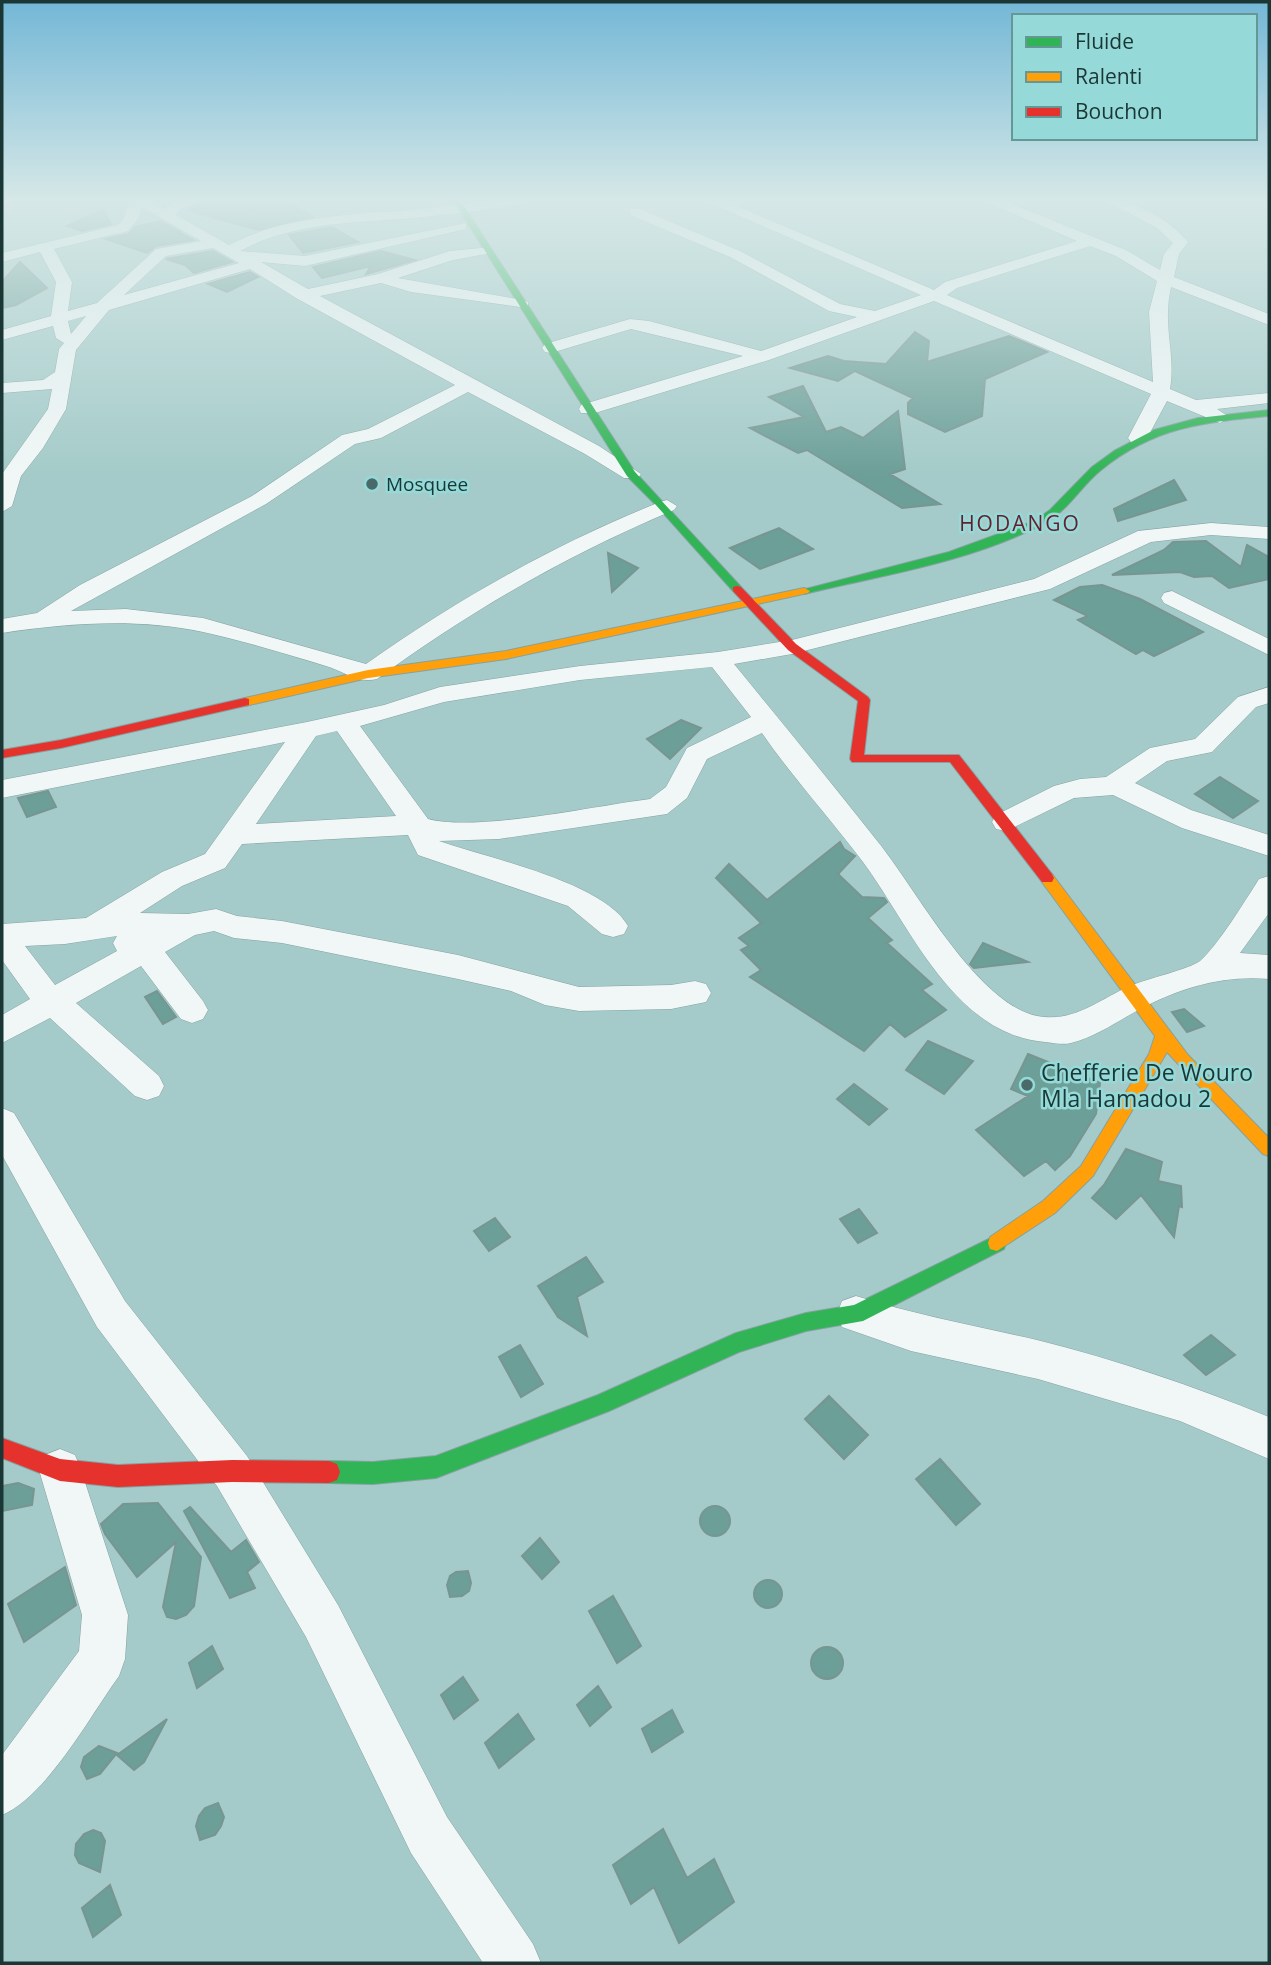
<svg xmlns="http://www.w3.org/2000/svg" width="1271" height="1965" viewBox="0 0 1271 1965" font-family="'Open Sans',sans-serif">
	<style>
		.building { fill: #6c9f98; stroke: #789591; stroke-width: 2 }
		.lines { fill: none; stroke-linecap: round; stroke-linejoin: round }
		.street-casing { stroke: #84a2a1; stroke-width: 1 }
		.fast-casing { stroke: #84a2a1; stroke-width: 2 }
		.slow-casing { stroke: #84a2a1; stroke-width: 2 }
		.jam-casing { stroke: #84a2a1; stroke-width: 2 }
		.street { fill: #f1f7f7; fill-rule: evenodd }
		.fast { fill: #30b455; fill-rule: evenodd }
		.slow { fill: #ff9f0a; fill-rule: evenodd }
		.jam { fill: #e5322d; fill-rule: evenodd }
		.poi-dot { fill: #4a6a69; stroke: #95dad8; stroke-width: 2.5 }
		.labels { text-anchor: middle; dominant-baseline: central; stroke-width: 5; stroke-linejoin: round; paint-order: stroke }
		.far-poi-label { font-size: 19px; fill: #1a3635; stroke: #95dad8; text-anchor: start }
		.far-quarter-label { font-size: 21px; letter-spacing: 2px; fill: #651f2b; stroke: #95dad8 }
		.poi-label { font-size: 23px; fill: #1a3635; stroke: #95dad8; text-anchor: start }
	</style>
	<rect width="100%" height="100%" fill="#a4cbc9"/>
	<path class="building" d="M 205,200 L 285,200 L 313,217 L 258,230 L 186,210 Z
		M 103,209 L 111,224 L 82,231 L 67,226 Z
		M 161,221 L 193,240 L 156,246 L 147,253 L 106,239 L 129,234 L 135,227 Z
		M 332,227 L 358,242 L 303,253 L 289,235 Z
		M 213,251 L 232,262 L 194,273 L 185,265 L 166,259 Z
		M 381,251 L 415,260 L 366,274 L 371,266 L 322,278 L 313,267 Z
		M 20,262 L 47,288 L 16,305 L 2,308 L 2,282 Z
		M 250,272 L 258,277 L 227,292 L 208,284 Z
		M 915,332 L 929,341 L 927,362 L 1009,336 L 1047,352 L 985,379 L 982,416 L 945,432 L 908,414 L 908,403 L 913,398 L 855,371 L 838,381 L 790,368 L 828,356 L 844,361 L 886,364 Z
		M 803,386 L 826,432 L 841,427 L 863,438 L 898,411 L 905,469 L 890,474 L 940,504 L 902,508 L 807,450 L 798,453 L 750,428 L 804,417 L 769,397 Z
		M 1174,480 L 1186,500 L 1118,521 L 1114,509 Z
		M 779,528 L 813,549 L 760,569 L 730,548 Z
		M 1206,541 L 1241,567 L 1247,545 L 1269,557 L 1269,579 L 1229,588 L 1212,576 L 1194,577 L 1180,572 L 1112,575 L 1164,550 L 1173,542 Z
		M 608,553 L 638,568 L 612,592 Z
		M 1102,585 L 1140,599 L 1203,632 L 1154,656 L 1143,650 L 1136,654 L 1078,620 L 1088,616 L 1054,600 L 1080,587 Z
		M 681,720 L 701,728 L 670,759 L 647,739 Z
		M 1220,777 L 1258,801 L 1233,818 L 1195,794 Z
		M 48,791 L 56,807 L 27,817 L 18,798 Z
		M 840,842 L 844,849 L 855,856 L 838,874 L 862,897 L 884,898 L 887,902 L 868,918 L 892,940 L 887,943 L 932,984 L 922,990 L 946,1010 L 905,1037 L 890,1024 L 864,1051 L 750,977 L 761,970 L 741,950 L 749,946 L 739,938 L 761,923 L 716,878 L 729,864 L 767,900 Z
		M 983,943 L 1028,962 L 974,968 L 970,964 Z
		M 157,991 L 176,1017 L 163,1024 L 145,997 Z
		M 1184,1009 L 1204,1026 L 1187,1032 L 1172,1012 Z
		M 928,1041 L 973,1061 L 944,1094 L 906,1070 Z
		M 1028,1054 L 1100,1083 L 1096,1114 L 1070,1156 L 1055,1170 L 1046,1161 L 1024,1176 L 976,1130 L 1028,1096 L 1011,1089 Z
		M 854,1084 L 887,1109 L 869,1125 L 837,1099 Z
		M 1126,1149 L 1162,1162 L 1158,1181 L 1181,1186 L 1182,1207 L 1179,1206 L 1174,1237 L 1141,1195 L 1116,1219 L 1092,1198 L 1104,1185 Z
		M 859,1209 L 877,1233 L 858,1243 L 840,1219 Z
		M 495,1218 L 510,1237 L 489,1251 L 474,1231 Z
		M 586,1257 L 603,1282 L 577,1297 L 587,1336 L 558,1317 L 538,1286 Z
		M 1211,1335 L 1235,1355 L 1206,1375 L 1184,1355 Z
		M 520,1345 L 543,1384 L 521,1397 L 499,1357 Z
		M 829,1396 L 868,1435 L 844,1459 L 805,1419 Z
		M 940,1459 L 980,1504 L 956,1525 L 916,1479 Z
		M 18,1483 L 34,1489 L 32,1505 L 2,1511 L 2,1486 Z
		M 158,1503 L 201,1557 L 194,1606 L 186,1615 L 176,1619 L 167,1617 L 163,1607 L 176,1542 L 137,1577 L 105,1534 L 101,1524 L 123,1504 Z
		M700 1521a15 15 0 1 1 30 0a15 15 0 1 1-30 0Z
		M 190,1507 L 231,1552 L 246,1540 L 259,1562 L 247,1572 L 255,1588 L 230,1598 L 184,1511 Z
		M 540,1538 L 559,1562 L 542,1579 L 522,1556 Z
		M 65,1567 L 76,1605 L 24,1642 L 8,1604 Z
		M 468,1571 L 471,1583 L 469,1591 L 462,1596 L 450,1597 L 447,1585 L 450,1576 L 456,1572 Z
		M754 1594a14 14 0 1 1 28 0a14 14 0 1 1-28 0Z
		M 613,1596 L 641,1646 L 617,1663 L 589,1611 Z
		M 212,1646 L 223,1669 L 197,1688 L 189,1663 Z
		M811 1663a16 16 0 1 1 32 0a16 16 0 1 1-32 0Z
		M 463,1677 L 478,1700 L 454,1719 L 441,1695 Z
		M 598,1686 L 611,1707 L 590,1726 L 577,1705 Z
		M 672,1710 L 683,1732 L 652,1752 L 642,1729 Z
		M 518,1714 L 534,1739 L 499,1768 L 485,1743 Z
		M 167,1719 L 144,1762 L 134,1770 L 117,1755 Z
		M 99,1746 L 117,1753 L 100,1774 L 87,1779 L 81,1767 L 84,1757 Z
		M 218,1803 L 224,1817 L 221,1826 L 215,1835 L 200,1840 L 196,1826 L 199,1816 L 205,1808 Z
		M 663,1829 L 687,1878 L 714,1859 L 734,1902 L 679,1943 L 654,1887 L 631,1904 L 613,1865 Z
		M 93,1830 L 101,1833 L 105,1841 L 100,1872 L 79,1863 L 75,1855 L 76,1844 L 84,1834 Z
		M 110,1885 L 121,1915 L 93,1937 L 82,1908 Z"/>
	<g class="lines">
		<defs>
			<path id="street" d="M 130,200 L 151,200 L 165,209 C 175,198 189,200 203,200 L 180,209 L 176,215 L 229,245 C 287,215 350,215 413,210 C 451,206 488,200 526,200 L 519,204 C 484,210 448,215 413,218 C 353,223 294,222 240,251 L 305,256 L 466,223 L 466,229 L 305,266 L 261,262 L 308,289 L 378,274 L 450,251 L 491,247 L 491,253 L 453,260 L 398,278 L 522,300 L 528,302 L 528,308 L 411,292 L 381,283 L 320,296 L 599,446 L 641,474 L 638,478 L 624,478 L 585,454 L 468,392 L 381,438 L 355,444 L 266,504 L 71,611 L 126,609 L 203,618 L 366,664 C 458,599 555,544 660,502 L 667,500 L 677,506 L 674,510 C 567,555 470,611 377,679 C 359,684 343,671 326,666 C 286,654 244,641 203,632 C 137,618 68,623 2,633 L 2,619 L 37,613 L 80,585 L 252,496 L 342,435 L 368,429 L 455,385 L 296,298 L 250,269 L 109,310 L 76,350 L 66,409 L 43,448 L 21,476 L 12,506 L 2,512 L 2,474 L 48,409 L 52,389 L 2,393 L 2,383 L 43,380 L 55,372 L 59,349 L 64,343 L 56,338 L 53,326 L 2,340 L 2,330 L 51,316 L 56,282 L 40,252 L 2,262 L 2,253 L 118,225 L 124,218 ZM 142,207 L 201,241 L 156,249 L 97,303 L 68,311 L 72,282 L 54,249 L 128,231 L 138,219 ZM 213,248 L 239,263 L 124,295 L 166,256 ZM 86,316 L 71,334 L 68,321 Z
				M 703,200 L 723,200 L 934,290 L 945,282 L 1077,241 L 982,200 L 1002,200 L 1126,250 L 1160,270 L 1164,254 L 1173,243 L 1157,228 L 1105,200 C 1135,200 1169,219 1188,242 L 1179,254 L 1174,277 L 1269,314 L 1269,325 L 1171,287 C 1162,327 1176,352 1170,389 L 1196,400 L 1269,393 L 1269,403 L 1217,409 L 1229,417 L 1220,423 L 1167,401 L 1145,442 L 1131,442 L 1128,438 L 1151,394 L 934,301 L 769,360 L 595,413 L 581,413 L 579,409 L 581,405 L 743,356 L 631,329 L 551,353 L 545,352 L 542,348 L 545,344 L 630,319 L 649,321 L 761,351 L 857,317 L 829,311 L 730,257 L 630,215 L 630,209 L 640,209 L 740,251 L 840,304 L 875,311 L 921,295 ZM 1090,246 L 1116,256 L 1157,281 L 1149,312 L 1153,382 L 947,295 L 957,288 Z
				M 1211,523 L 1269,527 L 1269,539 L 1211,535 L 1151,542 L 1050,589 L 792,654 L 734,664 C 782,723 831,782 878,842 C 916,889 976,1003 1037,1016 C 1074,1023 1098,1000 1130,986 C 1146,979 1190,969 1200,961 C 1217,947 1247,898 1259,879 L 1269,876 L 1269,913 L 1240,953 L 1269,955 L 1269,979 C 1225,975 1182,987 1142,1008 C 1119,1020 1098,1036 1071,1043 C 1063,1045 1054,1043 1045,1042 C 953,1034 911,927 863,862 C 830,818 793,778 762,733 L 707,759 L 687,798 L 667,814 L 499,839 L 439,841 C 487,858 603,882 628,926 L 624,934 L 613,937 L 602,934 L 568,906 L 418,855 L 408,835 L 242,844 L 225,868 L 182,886 L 140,913 L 188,914 L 216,909 L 237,916 L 282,921 L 458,955 L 579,987 L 671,985 L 695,981 L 706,984 L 711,993 L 706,1002 L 671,1009 L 579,1011 L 545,1005 L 511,991 L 458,979 L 282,943 L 234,938 L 214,931 L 195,935 L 165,952 L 203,1001 L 208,1010 L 203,1019 L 192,1023 L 181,1019 L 141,966 L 76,1003 L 159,1076 L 164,1086 L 159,1096 L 147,1100 L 135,1096 L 50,1018 L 2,1043 L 2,1015 L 30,999 L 2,960 L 2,924 L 86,918 L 162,872 L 205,854 L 285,742 L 2,798 L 2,780 L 307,722 L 384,705 L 440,687 L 580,666 L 718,652 L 792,640 L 1034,579 L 1138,531 ZM 712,667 L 751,717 L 687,748 L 666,787 L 650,799 C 594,806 477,832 428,819 L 360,726 L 444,702 L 580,680 ZM 337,731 L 396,816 L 256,824 L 316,736 ZM 117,936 L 113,943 L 117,951 L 55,985 L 25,946 L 65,944 Z
				M 1172,591 L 1269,639 L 1269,655 L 1164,603 L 1161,598 L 1164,593 Z
				M 1269,687 L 1269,703 L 1256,707 L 1212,752 L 1167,761 L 1135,783 L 1191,810 L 1269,835 L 1269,856 L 1182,828 L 1113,795 L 1074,798 L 1006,831 L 996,829 L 992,822 L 996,815 L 1054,786 L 1080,779 L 1106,777 L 1150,748 L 1195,739 L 1238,697 Z
				M 2,1108 L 14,1113 L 125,1301 L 247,1456 L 338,1605 L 447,1817 L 533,1944 L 541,1963 L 483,1963 L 411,1853 L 306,1637 L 217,1486 L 97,1327 L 2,1155 Z
				M 856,1296 C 916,1315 976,1326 1037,1340 C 1117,1360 1193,1386 1269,1417 L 1269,1459 L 1180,1421 L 1038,1379 L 911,1351 L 842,1327 L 837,1314 L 842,1301 Z
				M 60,1449 L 75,1455 L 81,1470 L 128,1615 L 125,1659 L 119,1676 C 90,1716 46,1797 2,1815 L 2,1755 L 79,1651 L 82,1615 L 39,1470 L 45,1455 Z"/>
			<path id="fast" d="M 453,200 L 460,200 L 635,472 L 741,587 L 741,591 L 733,591 L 655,504 L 627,476 Z
				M 1269,410 L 1269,416 C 1204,422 1154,427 1101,470 C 1080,487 1067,512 1043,524 C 970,562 883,575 804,594 L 798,591 L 949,552 L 1034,521 L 1050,510 L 1092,467 L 1114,451 L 1154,430 L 1198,418 Z
				M 997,1235 L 1004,1237 L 1006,1243 L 1004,1249 L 863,1321 L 806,1331 L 739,1352 L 609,1411 L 436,1478 L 373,1484 L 329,1483 L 321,1480 L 318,1472 L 321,1464 L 329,1461 L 373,1462 L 436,1456 L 598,1395 L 736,1333 L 806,1313 L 854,1305 Z"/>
			<path id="slow" d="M 804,588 L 810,591 L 808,593 L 506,659 L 368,678 L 245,706 L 239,702 L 245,698 L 368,670 L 506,651 Z
				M 1047,873 L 1052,874 L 1188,1055 L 1269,1138 L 1269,1156 L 1263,1154 L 1167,1052 L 1093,1176 L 1055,1213 L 997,1251 L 990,1249 L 988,1243 L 990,1237 L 1043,1201 L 1081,1166 L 1149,1054 L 1155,1036 L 1042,882 L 1040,878 Z"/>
			<path id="jam" d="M 737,586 L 741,587 L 796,644 L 868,697 L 870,700 L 864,755 L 959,755 L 1052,874 L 1054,878 L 1052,882 L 1042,882 L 950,762 L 852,762 L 850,759 L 858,701 L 788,650 L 733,591 L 733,587 Z
				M 245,698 L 249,699 L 249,705 L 61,748 L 2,758 L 2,750 L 61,740 Z
				M 2,1438 L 60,1459 L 118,1465 L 232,1460 L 329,1461 L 337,1464 L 340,1472 L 337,1480 L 329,1483 L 232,1482 L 118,1487 L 60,1481 L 2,1458 Z"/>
		</defs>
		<use href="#street" class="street-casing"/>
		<use href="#fast" class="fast-casing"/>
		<use href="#slow" class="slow-casing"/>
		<use href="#jam" class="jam-casing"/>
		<use href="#street" class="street"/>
		<use href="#fast" class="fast"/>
		<use href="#slow" class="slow"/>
		<use href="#jam" class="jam"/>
	</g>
	<linearGradient id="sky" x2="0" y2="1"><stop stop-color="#73b7d6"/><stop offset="0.42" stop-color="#d6e8e7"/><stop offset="1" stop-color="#d6e8e7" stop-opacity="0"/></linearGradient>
	<rect width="1271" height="476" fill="url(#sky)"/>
	<g class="poi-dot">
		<circle cx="372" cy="484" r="7"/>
		<circle cx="1027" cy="1085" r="7"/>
	</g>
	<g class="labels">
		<g class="far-poi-label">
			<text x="386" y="484">Mosquee</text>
		</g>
		<g class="far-quarter-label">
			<text x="1020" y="523">HODANGO</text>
		</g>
		<g class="poi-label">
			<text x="1041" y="1072">Chefferie De Wouro<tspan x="1041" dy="26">Mla Hamadou 2</tspan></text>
		</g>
	</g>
	<rect width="1271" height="1965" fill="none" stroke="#1a3635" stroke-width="7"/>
	<rect x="1012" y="14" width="245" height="126" fill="#95dad8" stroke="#649897" stroke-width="2"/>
	<rect x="1026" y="37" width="35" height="10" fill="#30b455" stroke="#649897" stroke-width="2"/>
	<text x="1075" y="49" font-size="21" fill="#1a3635">Fluide</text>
	<rect x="1026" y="72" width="35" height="10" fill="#ff9f0a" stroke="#649897" stroke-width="2"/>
	<text x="1075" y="84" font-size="21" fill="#1a3635">Ralenti</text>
	<rect x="1026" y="107" width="35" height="10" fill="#e5322d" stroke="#649897" stroke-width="2"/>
	<text x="1075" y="119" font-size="21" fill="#1a3635">Bouchon</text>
</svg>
